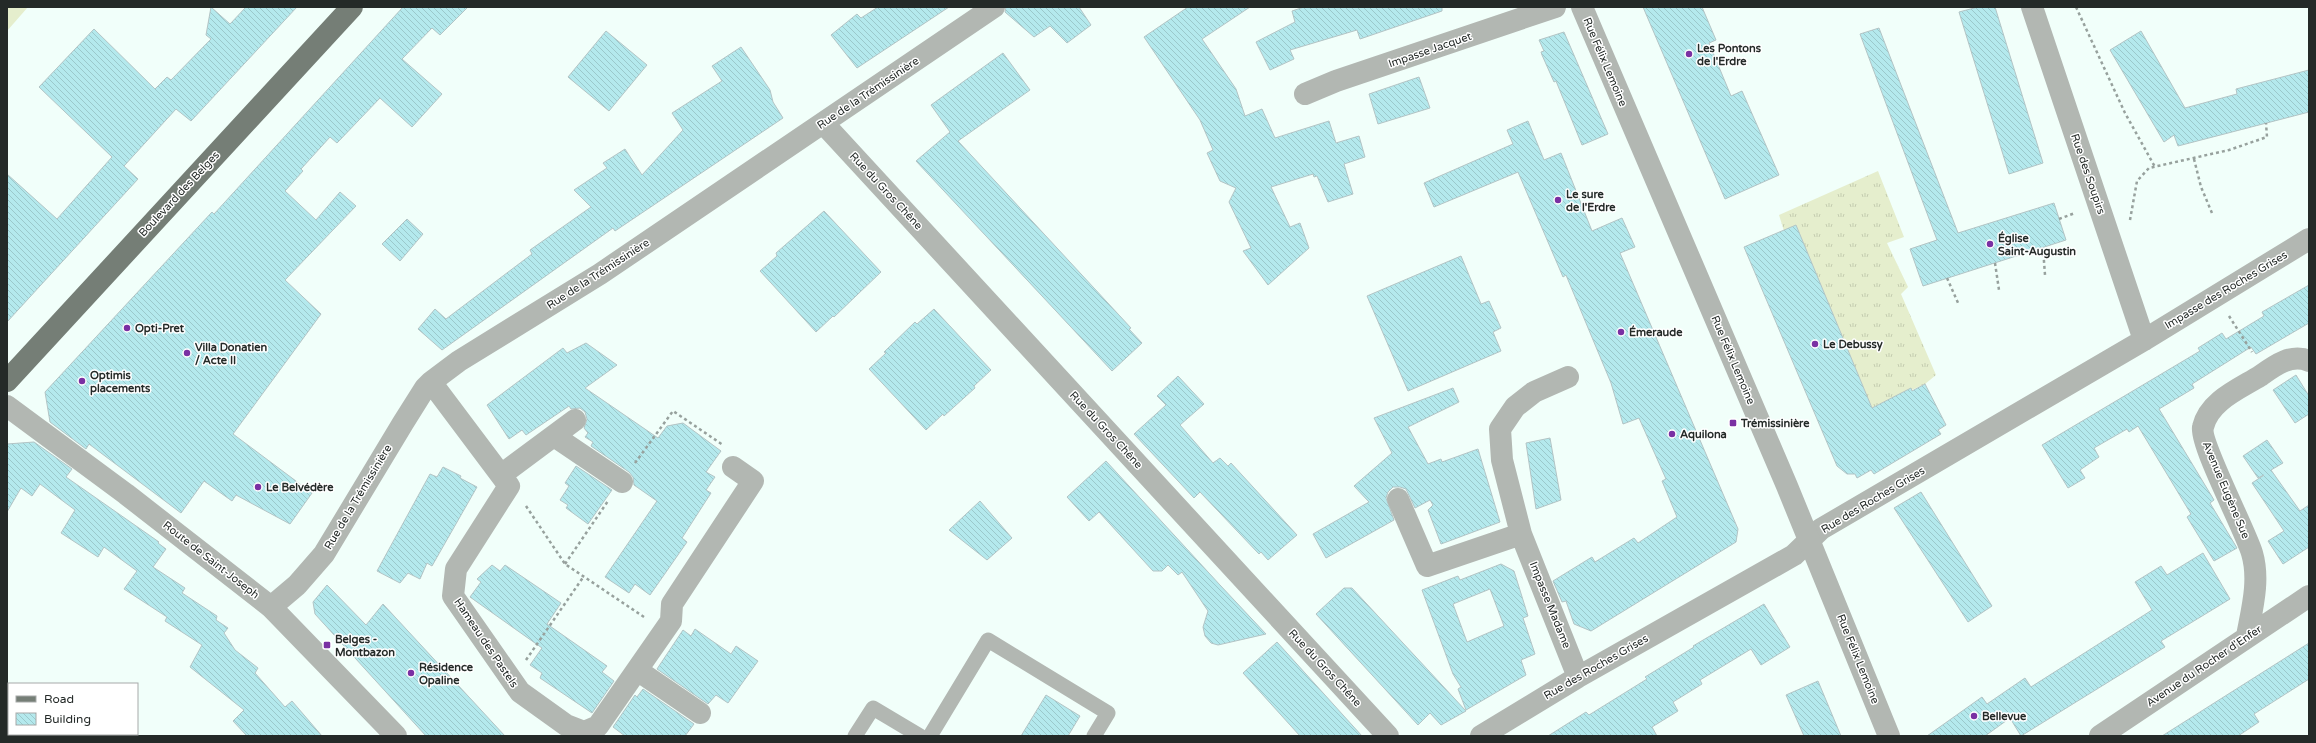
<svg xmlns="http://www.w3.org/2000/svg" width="2316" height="743" viewBox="0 0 2316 743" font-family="'Varela Round',sans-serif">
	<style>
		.grass { fill: url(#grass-tufts) }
		.garden { fill: #e5eecd }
		.building { fill: url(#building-back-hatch); stroke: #b3c4c5; fill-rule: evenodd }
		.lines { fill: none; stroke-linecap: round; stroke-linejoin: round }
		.path { stroke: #97a19d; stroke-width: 2.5; stroke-dasharray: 3 3; stroke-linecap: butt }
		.service { stroke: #b2b7b2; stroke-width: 15 }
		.minor { stroke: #b2b7b2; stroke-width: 22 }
		.tertiary { stroke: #b2b7b2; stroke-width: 22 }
		.primary { stroke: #757e76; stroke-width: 22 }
		.poi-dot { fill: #7a30a3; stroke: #fff; stroke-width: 1.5 }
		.labels { text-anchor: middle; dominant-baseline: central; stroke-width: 3; stroke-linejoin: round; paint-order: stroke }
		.poi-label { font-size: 11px; font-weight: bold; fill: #242a28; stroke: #fff; text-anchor: start }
		.street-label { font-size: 11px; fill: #242a28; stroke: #fff }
	</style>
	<defs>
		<pattern id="grass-tufts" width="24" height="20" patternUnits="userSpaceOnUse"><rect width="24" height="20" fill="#e5eecd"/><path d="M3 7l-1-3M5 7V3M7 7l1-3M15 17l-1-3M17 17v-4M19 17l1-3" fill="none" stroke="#c4ccb0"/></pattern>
		<pattern id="building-back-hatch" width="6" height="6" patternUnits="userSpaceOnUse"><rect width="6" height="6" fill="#b4e9ed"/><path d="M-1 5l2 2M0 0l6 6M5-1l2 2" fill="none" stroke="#9bc8cb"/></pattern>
	</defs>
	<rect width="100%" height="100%" fill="#f1fffa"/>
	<path class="grass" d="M 1878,171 L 1904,237 L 1887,243 L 1908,287 L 1901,294 L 1936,375 L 1925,384 L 1869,409 L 1784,231 L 1779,215 Z"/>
	<path class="garden" d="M 7,7 L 28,7 L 7,31 Z"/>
	<path class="building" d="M 211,7 L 230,24 L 246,7 L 297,7 L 191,121 L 176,109 L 124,166 L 138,179 L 7,322 L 7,174 L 57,219 L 112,157 L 39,87 L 94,29 L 155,89 L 167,77 L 171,80 L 211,39 L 206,35 Z
		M 403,7 L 468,7 L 440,35 L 432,28 L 402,59 L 442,94 L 412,127 L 380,98 L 337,143 L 330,137 L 301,169 L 303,171 L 285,191 L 316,220 L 340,192 L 356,206 L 285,280 L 321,314 L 233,434 L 312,493 L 290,524 L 236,495 L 232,501 L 204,481 L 181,513 L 89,444 L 86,449 L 50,422 L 45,392 L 212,212 L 214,214 Z
		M 878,7 L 949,7 L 857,68 L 831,35 L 857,14 L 861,18 Z
		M 1006,7 L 1079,7 L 1091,25 L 1067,43 L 1050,26 L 1034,37 L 1005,12 Z
		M 1188,7 L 1250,7 L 1202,39 L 1236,89 L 1245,116 L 1262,109 L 1275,138 L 1329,121 L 1336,143 L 1359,136 L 1365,157 L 1344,164 L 1353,194 L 1328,202 L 1317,176 L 1314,177 L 1313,174 L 1271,187 L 1290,227 L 1300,223 L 1309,248 L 1268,285 L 1243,251 L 1251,248 L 1229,202 L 1236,188 L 1220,181 L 1207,153 L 1213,150 L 1200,120 L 1144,37 Z
		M 1304,7 L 1442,7 L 1442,11 L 1360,39 L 1357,30 L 1290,50 L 1294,59 L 1270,70 L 1256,42 L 1295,22 L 1292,11 Z
		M 1643,7 L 1702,7 L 1716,40 L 1709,43 L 1731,96 L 1742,91 L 1779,175 L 1725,199 Z
		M 1978,7 L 1995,7 L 2043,163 L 2009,174 L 1959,12 Z
		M 1879,28 L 1958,233 L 2054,203 L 2066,240 L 1923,286 L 1910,249 L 1937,240 L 1860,34 Z
		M 606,31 L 647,65 L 609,111 L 568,77 Z
		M 2141,31 L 2185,108 L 2237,94 L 2236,89 L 2309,70 L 2309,112 L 2178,146 L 2174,135 L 2164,142 L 2110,50 Z
		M 1564,32 L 1608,134 L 1582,145 L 1556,81 L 1554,82 L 1542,55 L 1541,52 L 1544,51 L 1539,40 Z
		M 741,47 L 770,90 L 773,102 L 783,118 L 615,231 L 613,228 L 442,350 L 418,329 L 435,309 L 446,319 L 532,254 L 530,250 L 591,207 L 574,190 L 607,168 L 603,163 L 625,149 L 642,175 L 683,130 L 672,113 L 722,81 L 712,66 Z
		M 1003,53 L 1030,90 L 958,141 L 1131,328 L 1129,329 L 1142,343 L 1112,371 L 916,161 L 950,132 L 931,105 Z
		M 1419,77 L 1430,108 L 1378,124 L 1369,94 Z
		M 1528,121 L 1544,160 L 1561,153 L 1592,231 L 1622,218 L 1635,247 L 1620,253 L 1738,529 L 1736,542 L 1591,631 L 1574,624 L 1566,601 L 1562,602 L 1553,581 L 1592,557 L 1595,562 L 1634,538 L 1638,543 L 1677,517 L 1662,481 L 1666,479 L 1639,418 L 1623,424 L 1611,383 L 1566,275 L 1563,277 L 1518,172 L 1434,207 L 1424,183 L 1513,144 L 1507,130 Z
		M 824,211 L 881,272 L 834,317 L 833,316 L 816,332 L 760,271 L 777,256 L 776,253 Z
		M 407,219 L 423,234 L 400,261 L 382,244 Z
		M 1796,225 L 1872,408 L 1911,388 L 1912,391 L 1925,384 L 1946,425 L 1938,430 L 1941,434 L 1874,474 L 1871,470 L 1857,478 L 1855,474 L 1847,474 L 1837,466 L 1744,247 Z
		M 1461,256 L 1481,304 L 1489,301 L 1501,328 L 1493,332 L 1501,351 L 1408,391 L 1367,296 Z
		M 2309,285 L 2309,323 L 2256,354 L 2251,347 L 2192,384 L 2194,388 L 2159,409 L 2214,500 L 2210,503 L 2237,548 L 2214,561 L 2187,517 L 2191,514 L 2138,426 L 2129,432 L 2127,429 L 2094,448 L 2099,457 L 2080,470 L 2085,478 L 2068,488 L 2042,445 L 2200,351 L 2198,348 L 2222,333 L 2226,339 L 2264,316 L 2262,312 Z
		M 934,309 L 991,370 L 974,386 L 975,388 L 944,416 L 943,414 L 926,430 L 869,369 L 886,353 L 884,352 L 915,322 L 917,324 Z
		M 586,343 L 617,365 L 585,388 L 658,438 L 667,426 L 683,423 L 721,451 L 706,472 L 715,477 L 706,490 L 711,493 L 682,538 L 687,542 L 650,595 L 635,584 L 629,593 L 605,577 L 657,501 L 634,485 L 633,477 L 629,472 L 591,446 L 593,442 L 585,437 L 588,433 L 584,428 L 587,419 L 585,412 L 580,408 L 571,409 L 569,406 L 526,435 L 522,430 L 509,439 L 487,405 L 563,348 L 567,353 Z
		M 2296,375 L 2309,396 L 2309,414 L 2295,423 L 2273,390 Z
		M 1178,376 L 1204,404 L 1180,425 L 1213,463 L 1220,458 L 1228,466 L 1231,463 L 1297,535 L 1268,560 L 1261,552 L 1259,554 L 1200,492 L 1194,498 L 1134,434 L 1166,405 L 1157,396 Z
		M 1453,388 L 1459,402 L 1408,427 L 1428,464 L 1441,459 L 1442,462 L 1478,449 L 1500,522 L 1441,544 L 1428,510 L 1433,505 L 1430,500 L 1415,508 L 1406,489 L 1400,487 L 1393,487 L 1388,492 L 1386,498 L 1394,520 L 1326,558 L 1313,534 L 1369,502 L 1354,486 L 1392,453 L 1374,418 Z
		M 1550,438 L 1561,500 L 1536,509 L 1526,443 Z
		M 2267,440 L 2283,463 L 2271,470 L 2300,511 L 2309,505 L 2309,547 L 2283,564 L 2268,541 L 2284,531 L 2252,483 L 2264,475 L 2258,478 L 2243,456 Z
		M 34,442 L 72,469 L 66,477 L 159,542 L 158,543 L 166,549 L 153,567 L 185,588 L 182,593 L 217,616 L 216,620 L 228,628 L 224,633 L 235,650 L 258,668 L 255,673 L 285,707 L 292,701 L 322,736 L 247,736 L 233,721 L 244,710 L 190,667 L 202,645 L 165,621 L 167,617 L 124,589 L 137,571 L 104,547 L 98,557 L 61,533 L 75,510 L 40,484 L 32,496 L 21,488 L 7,512 L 7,444 Z
		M 1106,461 L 1220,585 L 1266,634 L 1218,645 L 1211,643 L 1205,636 L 1203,627 L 1208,611 L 1182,572 L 1178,575 L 1168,565 L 1162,571 L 1153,571 L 1099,512 L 1089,521 L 1067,497 Z
		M 576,466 L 612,490 L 588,524 L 566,508 L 568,505 L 560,500 L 569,486 L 565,483 Z
		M 443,467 L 461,476 L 460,478 L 477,487 L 432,566 L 427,563 L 420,579 L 408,573 L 400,583 L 377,571 L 430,474 L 437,477 Z
		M 1921,492 L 1992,606 L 1968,622 L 1894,508 Z
		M 980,501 L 1012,538 L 987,560 L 949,530 Z
		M 2203,553 L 2230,599 L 2161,641 L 2165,647 L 2021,736 L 2010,718 L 1985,736 L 1927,736 L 1982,697 L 1987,704 L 2025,678 L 2031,687 L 2152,610 L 2135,582 L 2161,566 L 2167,575 Z
		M 1501,564 L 1514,571 L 1528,616 L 1523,618 L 1535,654 L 1521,660 L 1526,675 L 1466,710 L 1458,689 L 1461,687 L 1453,674 L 1422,590 L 1458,576 L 1460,580 ZM 1490,589 L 1504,626 L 1467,642 L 1453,604 Z
		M 492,565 L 500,571 L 505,565 L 561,603 L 547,624 L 607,666 L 602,672 L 614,681 L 592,713 L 540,678 L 542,673 L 530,665 L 542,648 L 470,597 L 481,582 L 477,579 Z
		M 327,585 L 366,625 L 383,604 L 505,736 L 426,736 L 315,614 L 313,602 Z
		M 1344,588 L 1352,588 L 1466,711 L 1441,725 L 1430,713 L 1418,725 L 1316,614 Z
		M 1764,604 L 1790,647 L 1761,665 L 1751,649 L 1700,680 L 1702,684 L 1673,702 L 1678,711 L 1652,727 L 1657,736 L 1548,736 L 1586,712 L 1589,715 L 1647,679 L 1645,677 L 1694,647 L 1693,646 Z
		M 695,629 L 731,654 L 736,646 L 758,661 L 728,703 L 716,695 L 708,704 L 657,669 L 683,630 L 691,636 Z
		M 1277,642 L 1362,736 L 1300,736 L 1243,673 Z
		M 2309,643 L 2309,679 L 2254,714 L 2259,722 L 2238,736 L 2162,736 Z
		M 1818,681 L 1841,736 L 1804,736 L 1786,695 Z
		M 643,689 L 694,724 L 685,736 L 625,736 L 613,727 L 635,695 L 637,697 Z
		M 1046,695 L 1080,716 L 1068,736 L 1021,736 Z"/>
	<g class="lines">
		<path class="path" d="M 2076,7 L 2125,113 L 2155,167
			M 2194,159 L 2201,187 L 2212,213
			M 2059,219 L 2075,213
			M 2130,220 L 2137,181 L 2149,168 L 2229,150 L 2267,137 L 2266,123
			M 2043,248 L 2045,275
			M 1995,263 L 1999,290
			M 1947,278 L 1959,305
			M 2229,316 L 2252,352
			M 635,463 L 673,411 L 723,445
			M 526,506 L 565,564 L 644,617
			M 565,564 L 608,501
			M 526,660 L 584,576"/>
		<path class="service" d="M 855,736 L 873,708 L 920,736
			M 930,736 L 988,640 L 1108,713 L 1094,736"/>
		<path class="minor" d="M 2032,7 L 2144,340
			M 1305,94 L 1336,81 L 1555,7
			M 824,124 L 1388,736
			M 1568,377 L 1534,392 L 1515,407 L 1500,429 L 1502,460 L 1521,534 L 1578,677
			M 431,382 L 509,486 L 456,569 L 453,596 L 520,692 L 566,725 L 584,732 L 598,726 L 671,621 L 672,604 L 753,481 L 733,467
			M 554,436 L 622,482
			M 501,475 L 575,420
			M 1398,499 L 1427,566 L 1521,534
			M 271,607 L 297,585 L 324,554 L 403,423 L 425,388 L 431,382 L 459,361 L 600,274 L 994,7
			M 2247,636 C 2252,609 2260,580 2252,553 C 2245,530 2199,442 2203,427 C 2209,401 2239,389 2260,376 C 2274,366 2291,353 2309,361
			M 637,670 L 700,713
			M 1481,736 L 1578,677 L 1794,555 L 1821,529 L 2144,340 L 2309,239
			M 2100,736 L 2309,596"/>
		<path class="tertiary" d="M 1582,7 L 1787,486 L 1889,736
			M 7,406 L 126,494 L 271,607 L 396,736"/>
		<path class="primary" d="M 7,381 L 352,7"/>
	</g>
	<g class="poi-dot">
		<circle cx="1689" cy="54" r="4"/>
		<circle cx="1558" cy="200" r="4"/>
		<circle cx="1990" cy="244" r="4"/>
		<circle cx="127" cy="328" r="4"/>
		<circle cx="1621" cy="332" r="4"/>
		<circle cx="1815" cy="344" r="4"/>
		<circle cx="187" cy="353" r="4"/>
		<circle cx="82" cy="381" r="4"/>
		<rect x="1729" y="419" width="8" height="8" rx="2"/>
		<circle cx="1672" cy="434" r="4"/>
		<circle cx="258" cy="487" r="4"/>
		<rect x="323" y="641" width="8" height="8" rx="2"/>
		<circle cx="411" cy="673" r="4"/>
		<circle cx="1974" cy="716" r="4"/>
	</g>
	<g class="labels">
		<g class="poi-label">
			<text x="1697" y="48">Les Pontons<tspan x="1697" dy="13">de l'Erdre</tspan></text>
			<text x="1566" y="194">Le sure<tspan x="1566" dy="13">de l'Erdre</tspan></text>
			<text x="1998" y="238">Église<tspan x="1998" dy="13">Saint-Augustin</tspan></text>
			<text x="135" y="328">Opti-Pret</text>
			<text x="1629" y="332">Émeraude</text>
			<text x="1823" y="344">Le Debussy</text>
			<text x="195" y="347">Villa Donatien<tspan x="195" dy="13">/ Acte II</tspan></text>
			<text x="90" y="375">Optimis<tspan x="90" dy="13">placements</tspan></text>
			<text x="1741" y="423">Trémissinière</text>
			<text x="1680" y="434">Aquilona</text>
			<text x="266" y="487">Le Belvédère</text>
			<text x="335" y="639">Belges -<tspan x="335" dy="13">Montbazon</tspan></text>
			<text x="419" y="667">Résidence<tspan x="419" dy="13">Opaline</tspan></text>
			<text x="1982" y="716">Bellevue</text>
		</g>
		<g class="street-label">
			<text transform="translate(1430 50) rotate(-19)">Impasse Jacquet</text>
			<text transform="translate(1605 62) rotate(67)">Rue Félix Lemoine</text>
			<text transform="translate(868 93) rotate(-34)">Rue de la Trémissinière</text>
			<text transform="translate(2088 174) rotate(71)">Rue des Soupirs</text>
			<text transform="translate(886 191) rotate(47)">Rue du Gros Chêne</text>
			<text transform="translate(179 194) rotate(-47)">Boulevard des Belges</text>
			<text transform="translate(598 274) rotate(-33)">Rue de la Trémissinière</text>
			<text transform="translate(2226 290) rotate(-31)">Impasse des Roches Grises</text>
			<text transform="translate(1733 360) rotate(67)">Rue Félix Lemoine</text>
			<text transform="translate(1106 430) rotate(47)">Rue du Gros Chêne</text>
			<text transform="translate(2226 490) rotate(67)">Avenue Eugène Sue</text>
			<text transform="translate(358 497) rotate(-59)">Rue de la Trémissinière</text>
			<text transform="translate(1873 500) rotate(-31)">Rue des Roches Grises</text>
			<text transform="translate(211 560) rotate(38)">Route de Saint-Joseph</text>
			<text transform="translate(1550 605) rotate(68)">Impasse Madame</text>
			<text transform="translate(486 643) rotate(56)">Hameau des Pastels</text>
			<text transform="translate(1858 659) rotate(68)">Rue Félix Lemoine</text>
			<text transform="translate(2204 666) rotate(-34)">Avenue du Rocher d'Enfer</text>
			<text transform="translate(1596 667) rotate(-30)">Rue des Roches Grises</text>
			<text transform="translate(1325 668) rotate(47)">Rue du Gros Chêne</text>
		</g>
	</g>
	<rect width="2316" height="743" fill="none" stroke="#242a28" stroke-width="16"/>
	<rect x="8" y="683" width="130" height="52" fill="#ffffff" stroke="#a7aaa9"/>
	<rect x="16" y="696" width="20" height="6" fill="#757e76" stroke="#a7aaa9"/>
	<text x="44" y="703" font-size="12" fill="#242a28">Road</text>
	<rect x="16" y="713" width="20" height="12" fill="url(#building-back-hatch)" stroke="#a7aaa9"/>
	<text x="44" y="723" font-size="12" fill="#242a28">Building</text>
</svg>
